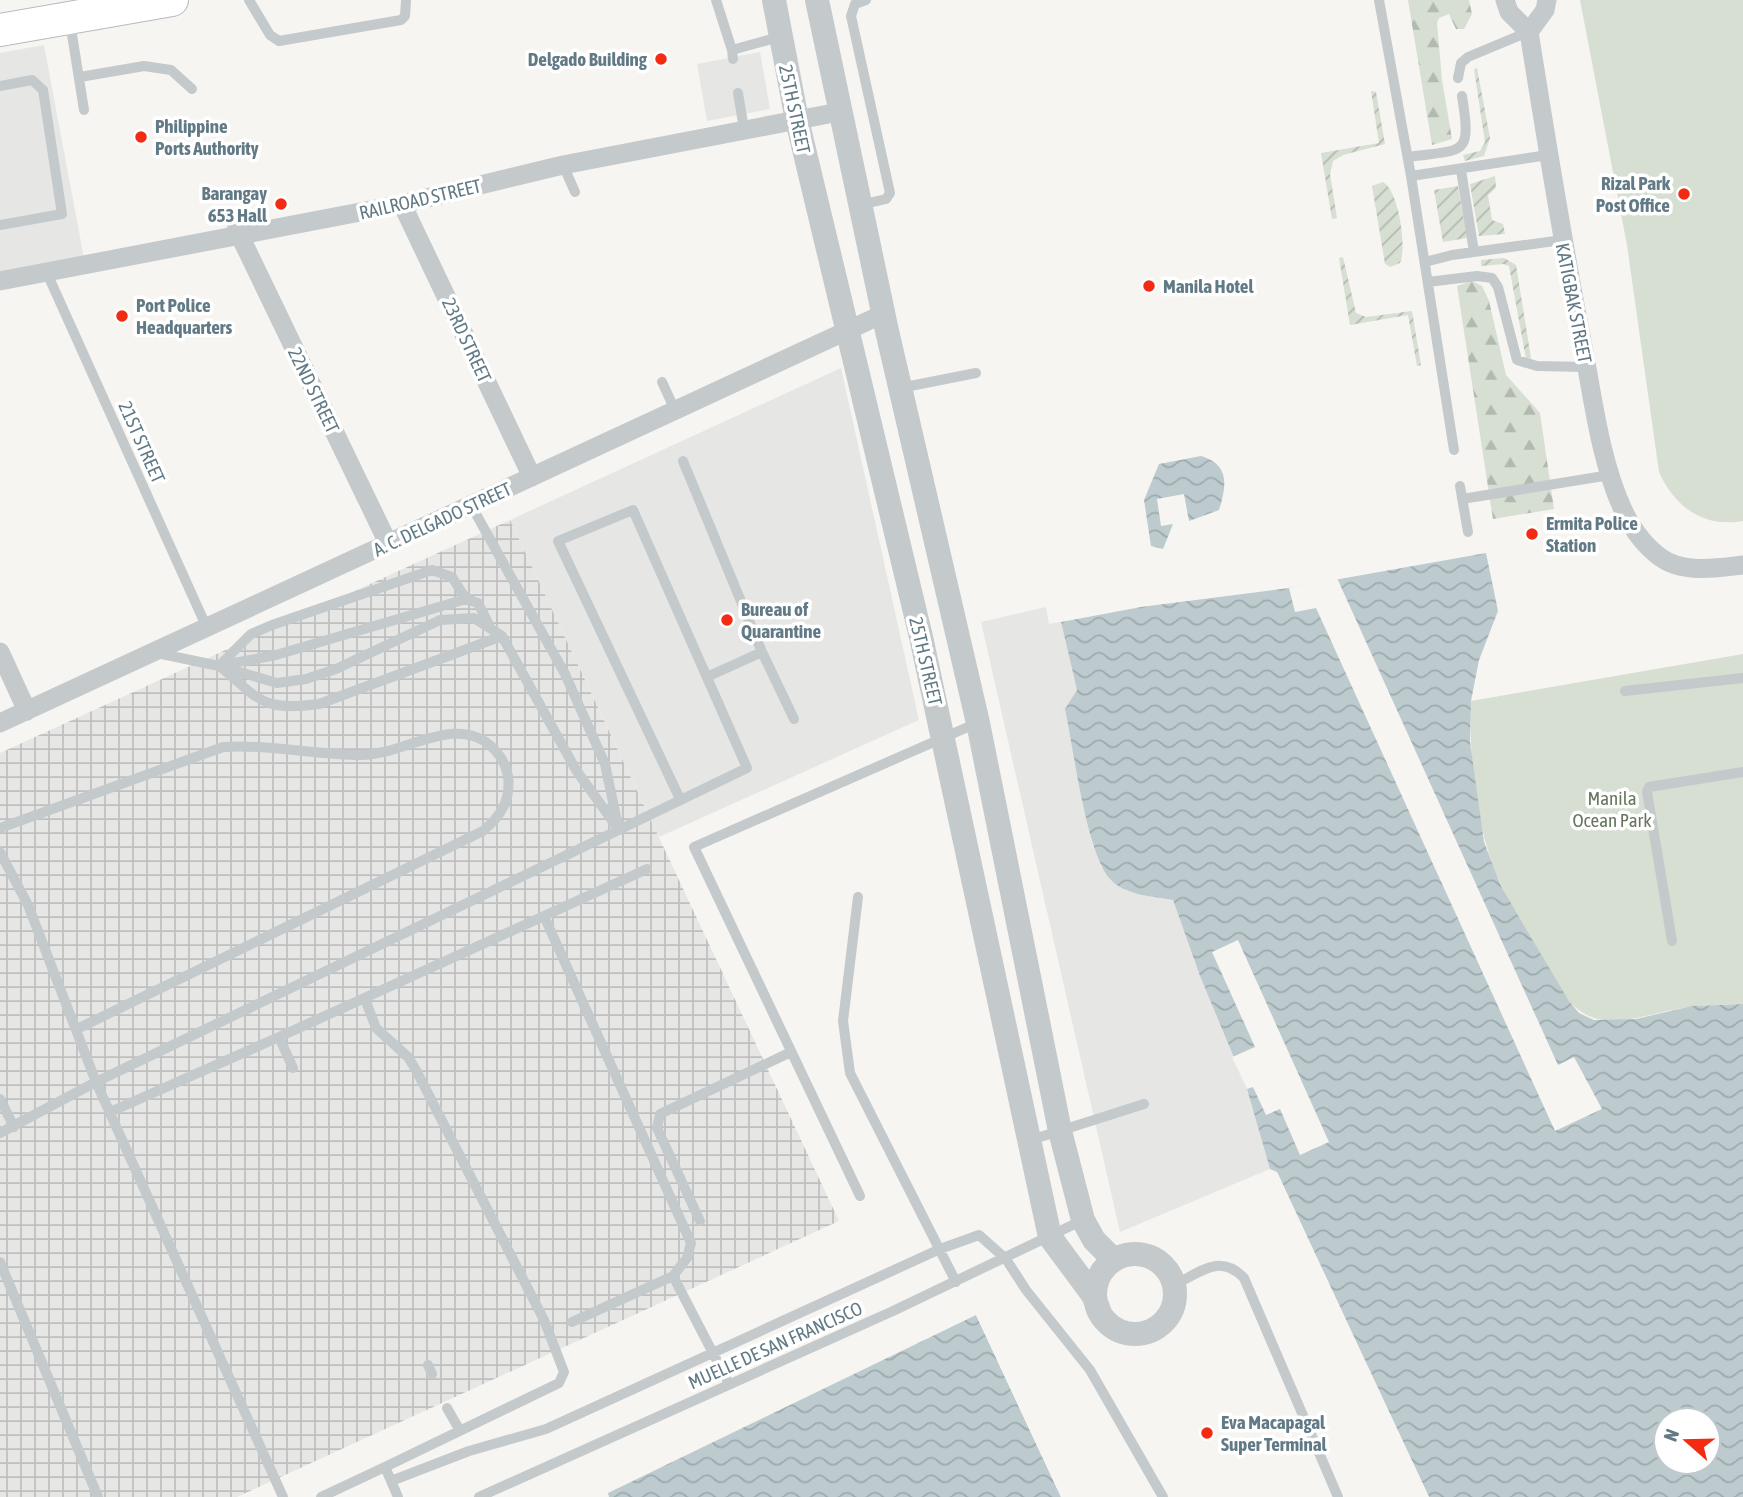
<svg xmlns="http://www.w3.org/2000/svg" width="1743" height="1497" viewBox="0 0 1743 1497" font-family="'Asap Condensed',sans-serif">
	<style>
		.built { fill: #e6e7e5 }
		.industrial { fill: url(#industrial-grid) }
		.forest { fill: url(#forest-firs) }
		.park { fill: #d7ded2 }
		.garden { fill: url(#garden-furrows) }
		.water { fill: url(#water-waves); fill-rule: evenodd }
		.pier { fill: #f6f5f1 }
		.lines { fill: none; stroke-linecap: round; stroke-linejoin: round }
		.trunk-casing { stroke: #b6bbbd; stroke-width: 34 }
		.service { stroke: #c4c9cb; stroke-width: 10 }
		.minor { stroke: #c4c9cb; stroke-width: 19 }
		.tertiary { stroke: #c4c9cb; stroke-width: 24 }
		.trunk { stroke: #fff; stroke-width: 32 }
		.poi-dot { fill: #f42b13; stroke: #fff; stroke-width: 2.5 }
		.labels { text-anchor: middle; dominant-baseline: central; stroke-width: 7; stroke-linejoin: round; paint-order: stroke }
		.poi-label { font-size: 19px; font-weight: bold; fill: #617a85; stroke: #fff; text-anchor: start }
		.street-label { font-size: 19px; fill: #617a85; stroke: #fff }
		.park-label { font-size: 19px; fill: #66775d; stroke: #fff }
	</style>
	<defs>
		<pattern id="industrial-grid" width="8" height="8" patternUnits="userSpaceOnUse" patternTransform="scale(1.75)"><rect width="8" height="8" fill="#e6e7e5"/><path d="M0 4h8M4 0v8" fill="none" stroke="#bec0bf"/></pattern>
		<pattern id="forest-firs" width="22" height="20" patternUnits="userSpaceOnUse" patternTransform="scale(1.75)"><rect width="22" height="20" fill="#d7ded2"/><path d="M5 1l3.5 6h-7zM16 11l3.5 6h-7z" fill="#b2b9b0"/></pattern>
		<pattern id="garden-furrows" width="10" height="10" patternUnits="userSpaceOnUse" patternTransform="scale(1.75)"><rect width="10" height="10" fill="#d7ded2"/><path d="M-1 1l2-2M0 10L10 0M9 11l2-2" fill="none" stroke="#b2b9b0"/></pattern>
		<pattern id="water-waves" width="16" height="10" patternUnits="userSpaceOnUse" patternTransform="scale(1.75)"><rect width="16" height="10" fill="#bdcbcf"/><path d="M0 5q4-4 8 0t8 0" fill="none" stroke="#9daaae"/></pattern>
	</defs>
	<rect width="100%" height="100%" fill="#f6f5f1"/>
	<path class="built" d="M 44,45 L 84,258 L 0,275 L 0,53 Z
		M 760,52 L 770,109 L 707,121 L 697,64 Z
		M 841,368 L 919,720 L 659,837 L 510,520 Z
		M 1046,607 L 1049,624 L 1061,622 L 1077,690 L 1066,709 L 1093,845 L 1101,867 L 1127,891 L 1173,900 L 1200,976 L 1247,1089 L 1270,1169 L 1120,1232 L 981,622 Z"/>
	<path class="industrial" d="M 510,520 L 839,1221 L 237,1497 L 0,1497 L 0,753 Z"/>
	<path class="forest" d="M 1408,0 L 1469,0 L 1472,14 L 1464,29 L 1456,29 L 1449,14 L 1439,18 L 1437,23 L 1442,80 L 1452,139 L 1432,145 Z
		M 1472,281 L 1482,286 L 1489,301 L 1506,375 L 1540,413 L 1554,509 L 1493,519 L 1457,286 Z"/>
	<path class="park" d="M 1580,0 L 1743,0 L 1743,521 C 1703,528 1675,507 1659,472 L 1627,245 Z
		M 1743,654 L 1743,1004 C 1721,1005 1699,1004 1677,1009 C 1639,1016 1599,1035 1569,1001 C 1546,963 1519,925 1501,885 C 1475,827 1469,763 1471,701 Z"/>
	<path class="garden" d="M 1477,68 L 1490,138 L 1484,156 L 1465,161 L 1463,155 L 1480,151 L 1485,142 L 1474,69 Z
		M 1371,91 L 1376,92 L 1385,144 L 1343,155 L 1333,161 L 1330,174 L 1337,218 L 1332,219 L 1321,153 L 1379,143 Z
		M 1495,176 L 1496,188 L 1488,195 L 1492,220 L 1503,224 L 1505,234 L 1479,236 L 1470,184 Z
		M 1383,182 C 1399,191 1407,247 1400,263 L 1390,267 L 1385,264 L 1372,186 Z
		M 1458,186 L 1467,238 L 1443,242 L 1434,190 Z
		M 1343,257 L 1356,313 L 1366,317 L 1412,311 L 1421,365 L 1417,366 L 1408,315 L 1350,325 L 1339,258 Z
		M 1504,258 L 1516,265 L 1531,358 L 1526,359 L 1509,266 L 1503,264 L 1481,266 L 1481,260 Z"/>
	<path class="water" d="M 1201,456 C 1231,465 1226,487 1219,510 L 1189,521 L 1184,494 L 1157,499 L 1161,526 L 1173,524 L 1163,549 L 1151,546 L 1144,500 L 1159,464 Z
		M 1486,553 L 1498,611 L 1479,660 L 1471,701 L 1470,742 L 1484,842 L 1501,886 L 1523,924 L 1569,1001 L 1579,1013 L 1594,1020 L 1636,1019 L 1692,1006 L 1743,1004 L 1743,1497 L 1429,1497 L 1277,1172 L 1270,1169 L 1247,1089 L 1200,976 L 1173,900 C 1153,896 1128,896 1112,881 C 1087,860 1073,745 1065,709 L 1077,690 L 1061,622 L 1141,607 L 1289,588 ZM 1666,1420 L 1708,1420 L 1708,1462 L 1666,1462 Z
		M 976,1315 L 1061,1497 L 609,1497 L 608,1493 Z"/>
	<path class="pier" d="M 1337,578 L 1558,1065 L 1574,1057 L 1602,1109 L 1555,1131 L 1316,608 L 1295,612 L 1289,588 Z
		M 1238,940 L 1329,1142 L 1300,1155 L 1280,1109 L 1266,1115 L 1253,1087 L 1247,1089 L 1232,1057 L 1255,1047 L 1212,952 Z
		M 1277,1172 L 1345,1319 L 1429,1497 L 1425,1497 L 1273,1174 Z
		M 979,1313 L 1064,1496 L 1064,1497 L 1061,1497 L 976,1315 Z"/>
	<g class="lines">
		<defs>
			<path id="trunk" d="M 0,30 L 172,0"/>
		</defs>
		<use href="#trunk" class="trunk-casing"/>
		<path class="service" d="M 249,0 L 270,35 L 279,41 L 401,20 L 405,16 L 406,0
			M 716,0 L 732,50
			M 1379,0 L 1411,176 L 1454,450
			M 70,22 L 84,110
			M 733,59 L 732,50 L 779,37
			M 80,77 L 144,66 L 171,70 L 192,89
			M 1458,78 L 1461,63 L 1468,57 L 1528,32
			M 0,86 L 32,80 L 43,90 L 62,214 L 0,225
			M 738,93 L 744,129
			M 1408,157 C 1464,149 1472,158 1462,96
			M 563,165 L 575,192
			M 1461,170 L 1474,252
			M 1411,176 L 1548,155
			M 860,205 L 886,199 L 890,193 L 851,16 L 855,4 L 866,0
			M 231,219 L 234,237
			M 1425,262 L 1452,255 L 1562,240
			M 46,271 L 207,628
			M 1428,282 L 1477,276 L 1492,278 L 1498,287 L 1517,360 L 1537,366 L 1587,367
			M 662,382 L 675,410
			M 900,388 L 976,373
			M 683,461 L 762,652 L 794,719
			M 1460,486 L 1468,532
			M 1462,499 L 1610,475
			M 471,505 L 565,674 L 605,764 L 618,826
			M 157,653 L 219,666 L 277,683 L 306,679 L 336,669 L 440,620 L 474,618 L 502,636 L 576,770 L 619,830
			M 220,665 L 251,634 L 272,625 L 432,570 L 452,577 L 466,599
			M 223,665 L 276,655 L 466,599 L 478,603 L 489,625
			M 222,668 C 261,702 265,711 319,704 L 502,636
			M 709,676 L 762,652
			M 1625,691 L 1743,678
			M 0,828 L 223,747 C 270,744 315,755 362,755 C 404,755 457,712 493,748 C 501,756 506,765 508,776 C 511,800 501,816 483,831 L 77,1029
			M 0,852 L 28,905 L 96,1082 L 283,1497
			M 647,869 L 544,916 L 691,1243 L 687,1258 L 673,1276
			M 858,897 L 843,1021 L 850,1073 L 956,1282
			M 1672,941 L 1647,792 L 1649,787 L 1743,772
			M 365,999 L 376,1028 L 408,1057 L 416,1070 L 544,1320 L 564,1372 L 559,1383 L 385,1467
			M 293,1068 L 279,1037 L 544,916
			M 0,1099 L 14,1127
			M 110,1112 L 279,1037
			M 0,1133 L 96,1082 L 747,768 L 633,510 L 558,541 L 680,799
			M 1031,1140 L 1144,1104
			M 860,1196 L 694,847 L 977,723
			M 700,1221 L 657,1128 L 660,1114 L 791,1052
			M 0,1262 L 98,1497
			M 1174,1285 C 1201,1272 1220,1253 1244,1278 L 1338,1497
			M 572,1322 L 673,1276 L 729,1384
			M 428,1365 L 432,1374
			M 447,1408 L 459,1429
			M 391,1481 L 469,1451 L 546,1429 L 940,1249 L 979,1235 L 1006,1259 L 1026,1290 L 1090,1370 L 1163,1497
			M 321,1497 L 385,1467 L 398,1497
			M 479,1497 L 893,1311 L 1083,1220"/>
		<path class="minor" d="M 1505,0 L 1509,12 L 1529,32 C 1546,139 1563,245 1584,352 C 1594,405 1601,463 1624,512 C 1632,528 1645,546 1660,557 C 1682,574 1718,568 1743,565
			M 1529,32 L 1545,10 L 1547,0
			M 402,204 L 532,477
			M 240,236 L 388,543
			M 0,281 L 402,204 L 563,165 L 839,112
			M 0,652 L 27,711
			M 0,723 L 883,314"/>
		<path class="tertiary" d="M 774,0 L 797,120 L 921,637 L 1050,1237 L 1093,1295 L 1099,1310
			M 817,0 L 887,331 L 978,723 L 1060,1131 L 1083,1220 L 1094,1240 L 1114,1260
			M1095 1294a40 40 0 1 1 80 0a40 40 0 1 1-80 0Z"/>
		<use href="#trunk" class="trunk"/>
	</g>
	<g class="poi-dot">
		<circle cx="661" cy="59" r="7"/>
		<circle cx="141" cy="137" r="7"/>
		<circle cx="1684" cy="194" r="7"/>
		<circle cx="281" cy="204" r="7"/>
		<circle cx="1149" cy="286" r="7"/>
		<circle cx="122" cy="316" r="7"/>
		<circle cx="1532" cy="534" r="7"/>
		<circle cx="727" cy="620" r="7"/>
		<circle cx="1207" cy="1433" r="7"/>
	</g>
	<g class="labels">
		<g class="poi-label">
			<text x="647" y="59" text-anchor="end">Delgado Building</text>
			<text x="155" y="126">Philippine<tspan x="155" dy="22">Ports Authority</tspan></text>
			<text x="1670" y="183" text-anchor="end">Rizal Park<tspan x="1670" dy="22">Post Office</tspan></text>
			<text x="267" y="193" text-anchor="end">Barangay<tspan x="267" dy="22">653 Hall</tspan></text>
			<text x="1163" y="286">Manila Hotel</text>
			<text x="136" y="305">Port Police<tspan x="136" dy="22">Headquarters</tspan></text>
			<text x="1546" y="523">Ermita Police<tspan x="1546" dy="22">Station</tspan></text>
			<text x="741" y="609">Bureau of<tspan x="741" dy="22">Quarantine</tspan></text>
			<text x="1221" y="1422">Eva Macapagal<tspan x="1221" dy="22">Super Terminal</tspan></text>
		</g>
		<g class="street-label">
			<text transform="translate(795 109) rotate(78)">25TH STREET</text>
			<text transform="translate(420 199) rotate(-13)">RAILROAD STREET</text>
			<text transform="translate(1574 303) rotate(79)">KATIGBAK STREET</text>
			<text transform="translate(467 340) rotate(65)">23RD STREET</text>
			<text transform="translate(314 390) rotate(64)">22ND STREET</text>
			<text transform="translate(142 442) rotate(66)">21ST STREET</text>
			<text transform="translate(442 519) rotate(-25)">A. C. DELGADO STREET</text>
			<text transform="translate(926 661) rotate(77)">25TH STREET</text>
			<text transform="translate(775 1345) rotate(-24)">MUELLE DE SAN FRANCISCO</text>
		</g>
		<g class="park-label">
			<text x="1612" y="798">Manila<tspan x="1612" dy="22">Ocean Park</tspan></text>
		</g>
	</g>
	<g transform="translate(1687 1441) rotate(290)"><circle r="33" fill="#ffffff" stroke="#c0cace" stroke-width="2"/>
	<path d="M0-5L12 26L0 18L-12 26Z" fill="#f42b13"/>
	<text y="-10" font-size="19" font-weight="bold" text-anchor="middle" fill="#617a85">N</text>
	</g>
</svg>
